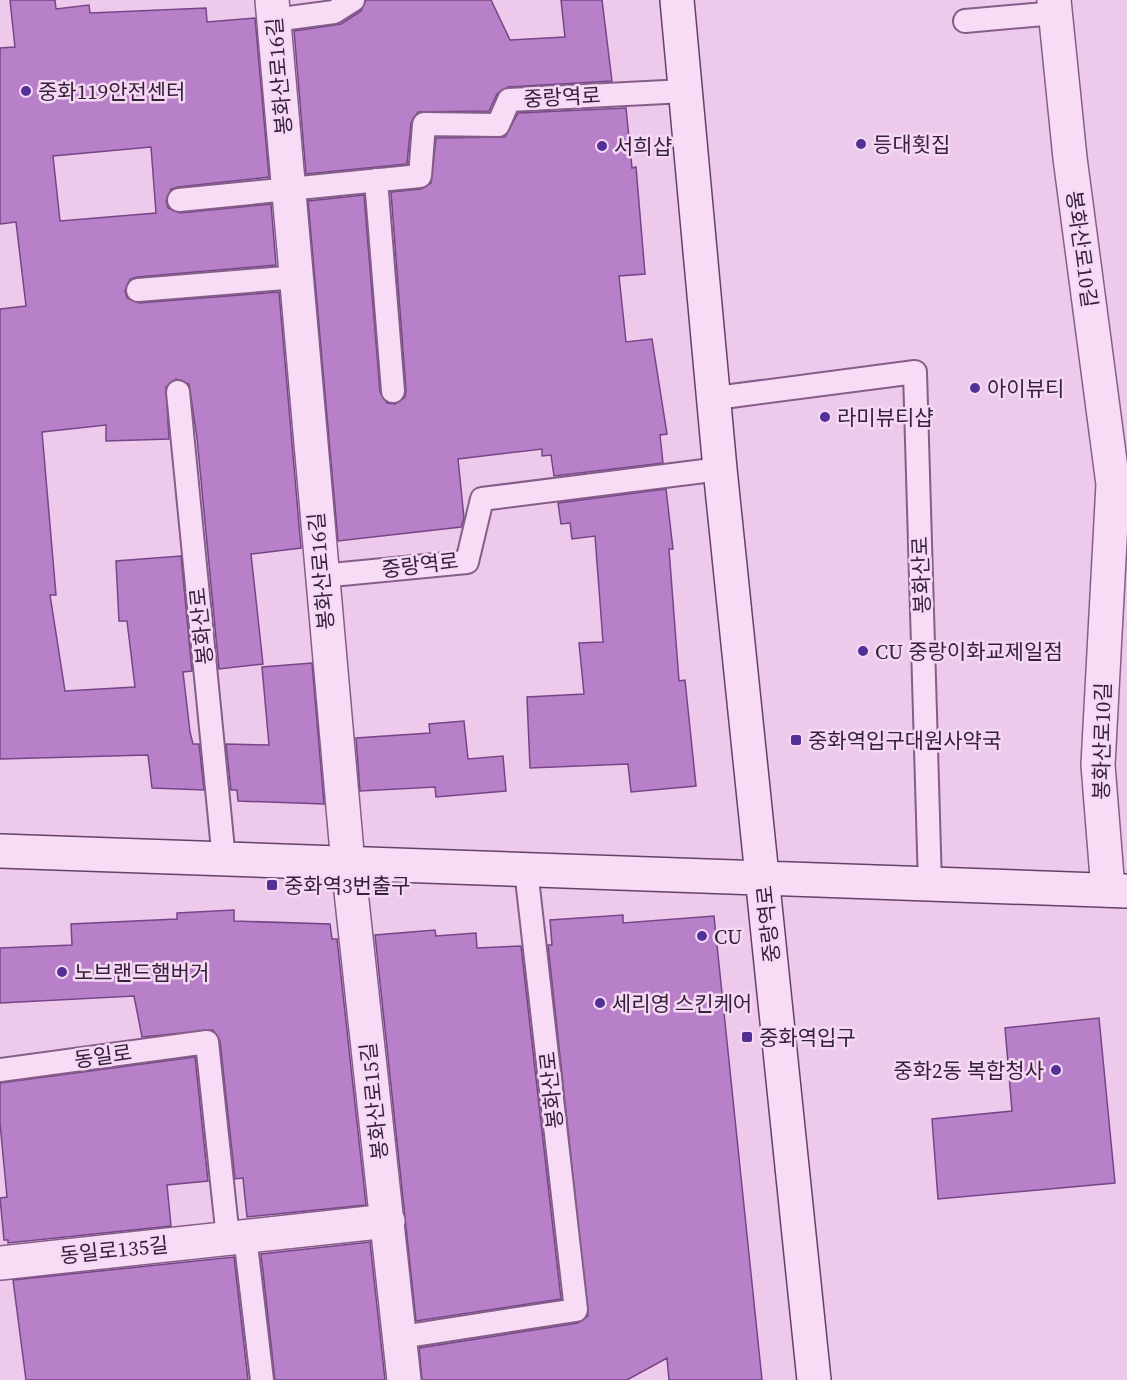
<svg xmlns="http://www.w3.org/2000/svg" width="1127" height="1380" viewBox="0 0 1127 1380" font-family="'Source Serif 4','Noto Sans KR',serif">
	<style>
		.building { fill: #b880c9; stroke: #764587; stroke-width: 1.5; fill-rule: evenodd }
		.lines { fill: none; stroke-linecap: round; stroke-linejoin: round }
		.lane-casing { stroke: #845e89; stroke-width: 26 }
		.street-casing { stroke: #845e89; stroke-width: 36 }
		.secondary-casing { stroke: #64416b; stroke-width: 36 }
		.lane { stroke: #f8dcf6; stroke-width: 22 }
		.street { stroke: #f8dcf6; stroke-width: 33 }
		.secondary { stroke: #f8dcf6; stroke-width: 33 }
		.poi-dot { fill: #533095; stroke: #f5d8f3; stroke-width: 2 }
		.labels { text-anchor: middle; dominant-baseline: central; stroke-width: 5; stroke-linejoin: round; paint-order: stroke }
		.street-label { font-size: 21px; fill: #36213a; stroke: #f5d8f3 }
		.poi-label { font-size: 21px; fill: #36213a; stroke: #f5d8f3; text-anchor: start }
	</style>
	<rect width="100%" height="100%" fill="#edc9eb"/>
	<path class="building" d="M 10,0 L 55,0 L 56,9 L 89,5 L 90,13 L 206,8 L 207,22 L 255,18 L 269,177 L 178,187 L 171,189 L 166,201 L 168,208 L 180,213 L 271,204 L 276,265 L 137,277 L 130,279 L 125,291 L 127,298 L 139,303 L 279,292 L 301,548 L 251,554 L 263,664 L 219,669 L 197,438 L 189,384 L 176,379 L 166,387 L 169,439 L 106,441 L 106,425 L 42,432 L 56,595 L 50,595 L 65,691 L 135,687 L 127,621 L 119,621 L 116,561 L 181,556 L 192,671 L 183,672 L 190,732 L 193,744 L 199,744 L 204,790 L 152,788 L 148,755 L 0,759 L 0,309 L 26,306 L 16,222 L 0,224 L 0,48 L 15,47 ZM 151,147 L 156,213 L 60,221 L 53,156 Z
		M 366,0 L 491,0 L 510,40 L 565,37 L 561,0 L 602,0 L 612,81 L 508,87 L 497,94 L 489,111 L 418,112 L 411,123 L 407,164 L 306,174 L 294,31 L 341,24 L 361,11 Z
		M 626,108 L 632,168 L 636,167 L 645,274 L 619,276 L 626,342 L 652,339 L 667,434 L 660,435 L 663,463 L 554,476 L 551,455 L 542,456 L 542,449 L 458,459 L 464,518 L 461,527 L 338,541 L 308,201 L 364,195 L 380,392 L 387,403 L 395,404 L 405,397 L 406,390 L 391,192 L 421,189 L 431,183 L 436,138 L 505,137 L 518,113 Z
		M 666,489 L 673,549 L 669,549 L 679,681 L 685,680 L 696,786 L 631,792 L 628,764 L 530,768 L 527,697 L 584,694 L 579,643 L 603,642 L 595,536 L 572,539 L 570,523 L 561,524 L 558,503 Z
		M 312,663 L 324,804 L 238,801 L 237,790 L 231,790 L 226,744 L 269,745 L 262,667 Z
		M 464,721 L 468,759 L 503,756 L 506,791 L 436,797 L 435,787 L 360,791 L 356,738 L 430,733 L 429,724 Z
		M 234,910 L 234,921 L 330,924 L 332,939 L 337,939 L 366,1205 L 247,1217 L 243,1178 L 235,1179 L 220,1041 L 213,1030 L 142,1037 L 134,996 L 0,1003 L 0,948 L 72,945 L 71,924 L 177,919 L 177,913 Z
		M 623,915 L 623,923 L 714,916 L 762,1380 L 669,1380 L 667,1358 L 627,1380 L 422,1380 L 419,1348 L 578,1323 L 588,1316 L 548,945 L 552,945 L 550,920 Z
		M 435,930 L 436,936 L 476,933 L 477,948 L 521,946 L 561,1299 L 416,1321 L 375,935 Z
		M 1099,1018 L 1115,1183 L 938,1199 L 932,1119 L 1012,1111 L 1005,1028 Z
		M 195,1057 L 208,1181 L 167,1185 L 171,1226 L 8,1243 L 8,1240 L 4,1240 L 0,1198 L 7,1197 L 0,1123 L 0,1083 Z
		M 370,1242 L 385,1380 L 275,1380 L 261,1254 Z
		M 234,1257 L 248,1380 L 26,1380 L 13,1280 Z"/>
	<g class="lines">
		<defs>
			<path id="lane" d="M 274,20 L 334,12 L 353,0
				M 965,21 L 1055,13
				M 376,180 L 393,391
				M 179,200 L 420,176 L 424,124 L 498,125 L 509,100 L 685,91
				M 138,290 L 297,277
				M 178,392 L 224,860
				M 716,398 L 915,372 L 930,885
				M 321,576 L 467,562 L 482,499 L 720,469
				M 0,1070 L 207,1042 L 228,1238
				M 245,1236 L 262,1380
				M 401,1337 L 576,1310 L 526,870"/>
			<path id="street" d="M 272,0 L 348,864 L 404,1380
				M 1054,0 L 1070,158 L 1113,484 L 1098,765 L 1108,890
				M 0,1263 L 388,1221"/>
			<path id="secondary" d="M 677,0 L 720,469 L 814,1380
				M 0,851 L 1127,891"/>
		</defs>
		<use href="#lane" class="lane-casing"/>
		<use href="#street" class="street-casing"/>
		<use href="#secondary" class="secondary-casing"/>
		<use href="#lane" class="lane"/>
		<use href="#street" class="street"/>
		<use href="#secondary" class="secondary"/>
	</g>
	<g class="poi-dot">
		<circle cx="26" cy="91" r="6"/>
		<circle cx="861" cy="144" r="6"/>
		<circle cx="602" cy="146" r="6"/>
		<circle cx="975" cy="388" r="6"/>
		<circle cx="825" cy="417" r="6"/>
		<circle cx="863" cy="651" r="6"/>
		<rect x="790" y="734" width="12" height="12" rx="3"/>
		<rect x="266" y="879" width="12" height="12" rx="3"/>
		<circle cx="702" cy="936" r="6"/>
		<circle cx="62" cy="972" r="6"/>
		<circle cx="600" cy="1003" r="6"/>
		<rect x="741" y="1031" width="12" height="12" rx="3"/>
		<circle cx="1056" cy="1070" r="6"/>
	</g>
	<g class="labels">
		<g class="street-label">
			<text transform="translate(279 76) rotate(-95)">봉화산로16길</text>
			<text transform="translate(562 97) rotate(-3)">중랑역로</text>
			<text transform="translate(1082 249) rotate(82)">봉화산로10길</text>
			<text transform="translate(420 565) rotate(-7)">중랑역로</text>
			<text transform="translate(321 571) rotate(-95)">봉화산로16길</text>
			<text transform="translate(921 575) rotate(-92)">봉화산로</text>
			<text transform="translate(201 626) rotate(-96)">봉화산로</text>
			<text transform="translate(1102 741) rotate(-89)">봉화산로10길</text>
			<text transform="translate(768 924) rotate(-96)">중랑역로</text>
			<text transform="translate(103 1056) rotate(-8)">동일로</text>
			<text transform="translate(551 1090) rotate(-96)">봉화산로</text>
			<text transform="translate(374 1101) rotate(-96)">봉화산로15길</text>
			<text transform="translate(114 1250) rotate(-6)">동일로135길</text>
		</g>
		<g class="poi-label">
			<text x="38" y="91">중화119안전센터</text>
			<text x="873" y="144">등대횟집</text>
			<text x="614" y="146">서희샵</text>
			<text x="987" y="388">아이뷰티</text>
			<text x="837" y="417">라미뷰티샵</text>
			<text x="875" y="651">CU 중랑이화교제일점</text>
			<text x="808" y="740">중화역입구대원사약국</text>
			<text x="284" y="885">중화역3번출구</text>
			<text x="714" y="936">CU</text>
			<text x="74" y="972">노브랜드햄버거</text>
			<text x="612" y="1003">세리영 스킨케어</text>
			<text x="759" y="1037">중화역입구</text>
			<text x="1044" y="1070" text-anchor="end">중화2동 복합청사</text>
		</g>
	</g>
</svg>
